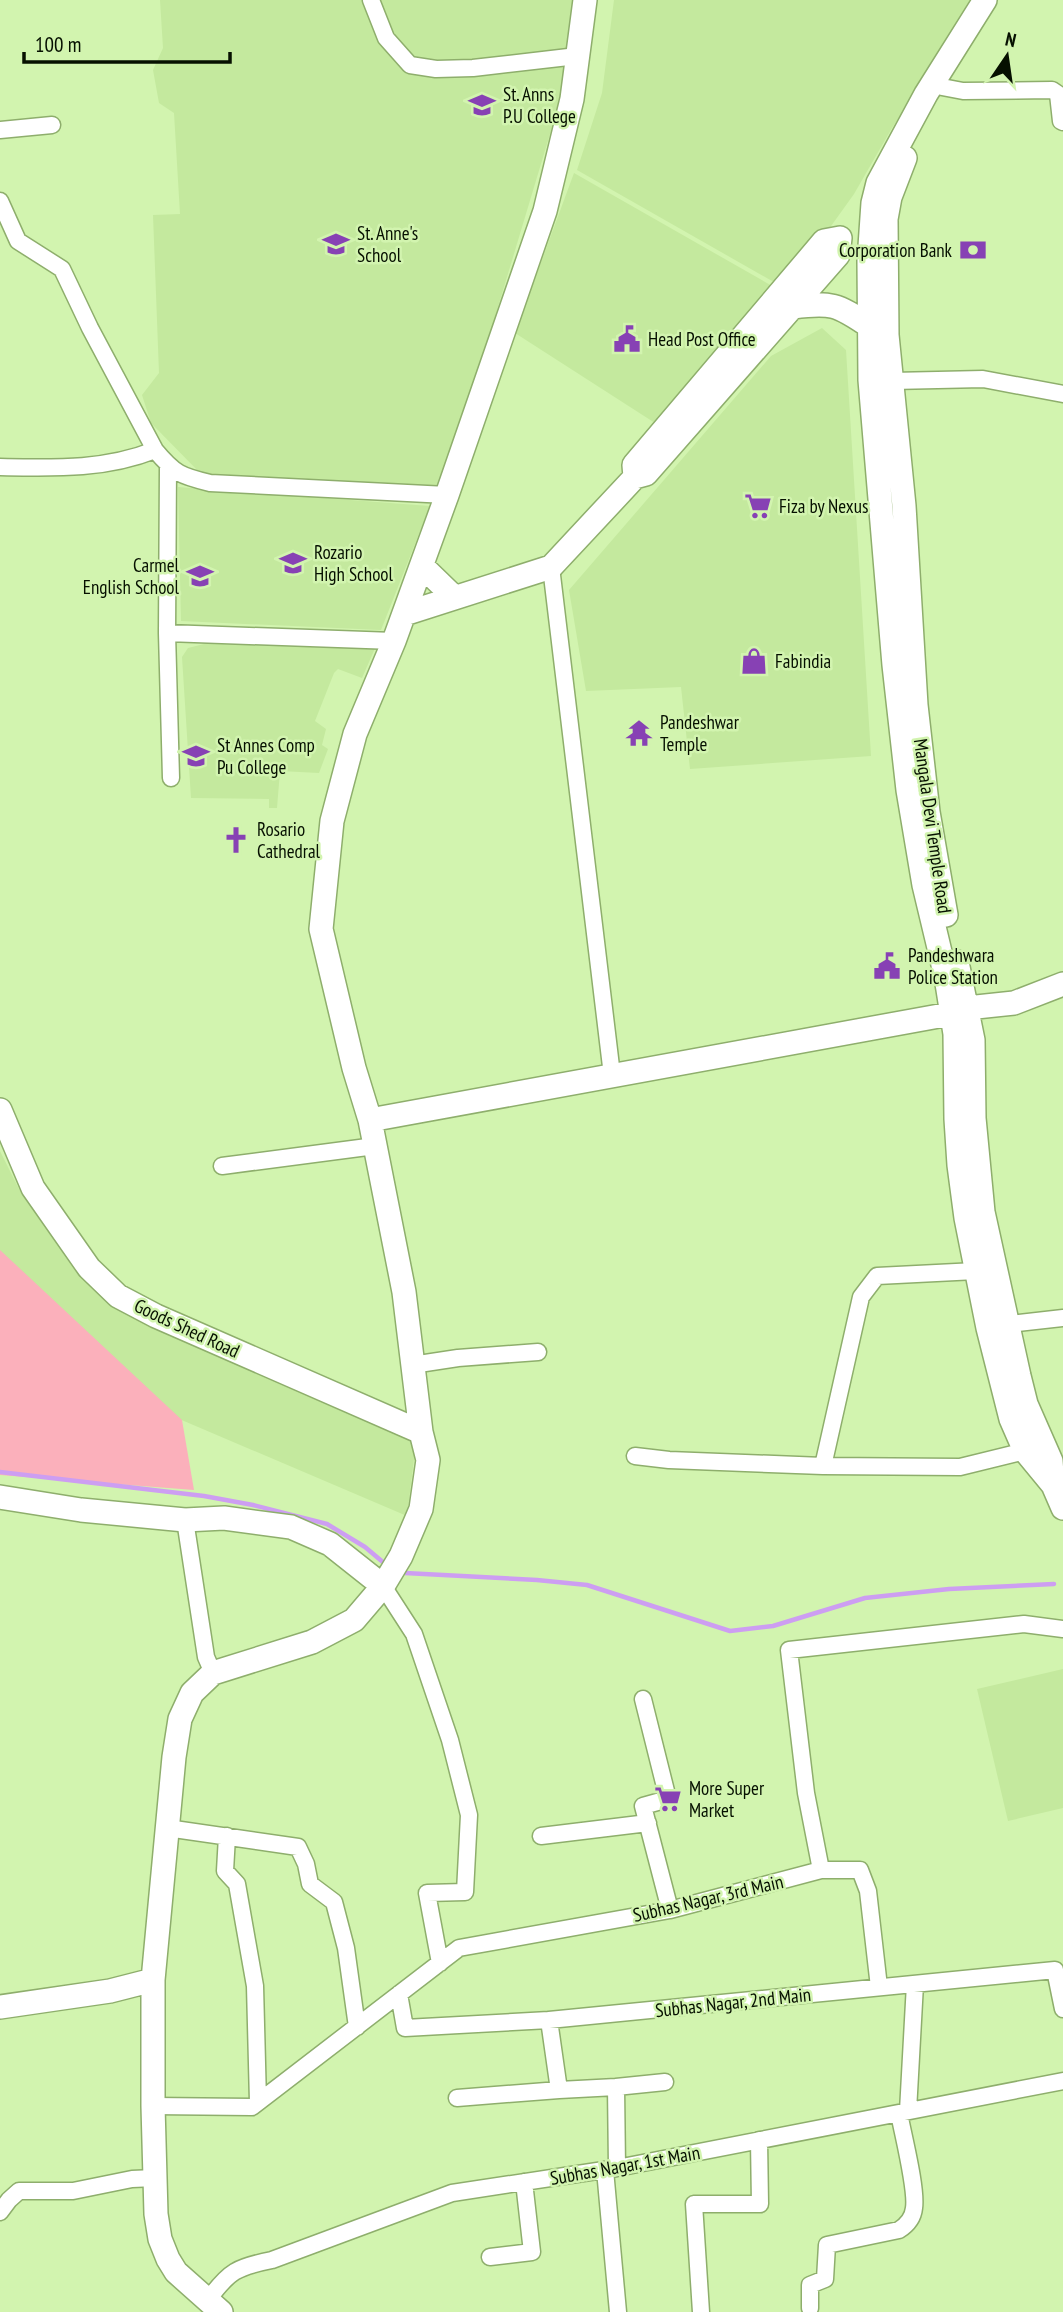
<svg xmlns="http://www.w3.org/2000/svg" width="1063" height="2312" viewBox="0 0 1063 2312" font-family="'PT Sans Narrow',sans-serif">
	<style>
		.built { fill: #c4e99e }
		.grass { fill: #fbb0bb }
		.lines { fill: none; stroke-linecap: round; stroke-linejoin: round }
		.stream { stroke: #cd9ef2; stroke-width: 4.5 }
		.street-casing { stroke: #8eae6c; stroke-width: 19 }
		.secondary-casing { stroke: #8eae6c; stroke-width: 26 }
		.street { stroke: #fff; stroke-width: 16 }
		.secondary { stroke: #fff; stroke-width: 23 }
		.labels { text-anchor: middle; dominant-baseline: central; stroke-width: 5; stroke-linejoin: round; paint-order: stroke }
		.poi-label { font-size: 19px; fill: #061000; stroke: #d2f4af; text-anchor: start }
		.street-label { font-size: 19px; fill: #061000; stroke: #d2f4af }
	</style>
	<rect width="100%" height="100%" fill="#d2f4af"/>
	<path class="built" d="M 160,0 L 576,0 L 562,94 L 443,490 L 202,475 L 151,423 L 142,395 L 159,373 L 153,215 L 180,214 L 174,113 L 159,103 L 153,70 L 163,48 Z
		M 614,0 L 975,0 L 892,128 L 854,194 L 786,289 L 577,170 L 602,93 Z
		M 574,173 L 781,291 L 655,423 L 515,333 Z
		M 822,328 L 846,350 L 871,756 L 690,769 L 681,687 L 586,691 L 569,590 L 771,356 Z
		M 178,487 L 430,506 L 381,630 L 181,621 Z
		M 204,644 L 376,646 L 362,678 L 338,669 L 334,673 L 315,721 L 326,729 L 322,745 L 328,749 L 319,773 L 280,771 L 277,808 L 269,808 L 269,799 L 191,798 L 182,657 L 188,648 Z
		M 0,1151 L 19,1189 L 95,1286 L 134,1314 L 416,1443 L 407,1516 L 116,1392 L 0,1297 Z
		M 1063,1669 L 1063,1808 L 1008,1821 L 977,1689 Z"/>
	<path class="grass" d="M 0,1250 L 182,1420 L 194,1490 L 0,1475 Z"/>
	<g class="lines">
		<path class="stream" d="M 0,1472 L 204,1496 L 253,1505 L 327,1524 L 365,1547 L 384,1563
			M 405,1573 L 537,1580 L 587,1585 L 730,1631 L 773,1626 L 865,1598 L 949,1589 L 1054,1584"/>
		<defs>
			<path id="street" d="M 371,0 L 386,38 L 410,65 L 436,69 L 473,68 L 577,56
				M 942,87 L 963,91 L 1052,90 L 1058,94 L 1061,121 L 1063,122
				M 0,130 L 52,125
				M 0,201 L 18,241 L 62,269 L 90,328 L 155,450 C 175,474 181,476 210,483 L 447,495
				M 892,381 L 983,379 L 1063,394
				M 0,467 C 54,468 105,470 155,450
				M 551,567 L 612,1075
				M 167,633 L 168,466
				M 171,778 L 167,633 L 394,641
				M 222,1166 L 375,1146
				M 1009,1324 L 1063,1318
				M 412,1365 L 458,1358 L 538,1352
				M 635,1456 L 669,1460 L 823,1466 L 960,1467 L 1025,1451
				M 823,1466 L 861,1297 L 877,1276 L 976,1271
				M 185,1520 L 206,1657 L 213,1673
				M 383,1586 L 414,1634 L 450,1740 L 469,1815 L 465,1892 L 427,1893 L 440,1963
				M 643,1699 L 668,1799 L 643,1806 L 670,1910
				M 167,1828 L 298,1847 L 306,1864 L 310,1884 L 334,1902 L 346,1948 L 357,2027
				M 227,1836 L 225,1871 L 237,1884 L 255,1986 L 258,2102
				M 541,1836 L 648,1823
				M 821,1870 L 860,1870 L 868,1891 L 879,1987
				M 399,1994 L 405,2028 L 549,2020 L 1055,1970 L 1063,2009
				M 549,2020 L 559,2090 L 616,2087 L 617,2168
				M 616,2087 L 665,2082
				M 457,2098 L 559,2090
				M 153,2106 L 252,2107 L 459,1948 L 670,1910 L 821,1870 L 806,1793 L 789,1650 L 1024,1624 L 1063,1629
				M 908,2111 L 915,1984
				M 605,2170 L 618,2312
				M 0,2212 L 9,2200 L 19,2191 L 73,2191 L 132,2179 L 155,2178
				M 490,2257 L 532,2252 L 524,2182
				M 208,2300 C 229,2271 237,2267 272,2260 L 452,2193 L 617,2168 L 1063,2081
				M 810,2308 L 810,2285 L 825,2279 L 827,2245 L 899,2230 C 907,2225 913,2218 914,2208 C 917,2189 903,2135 899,2113
				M 701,2312 L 694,2204 L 760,2204 L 759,2140"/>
			<path id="secondary" d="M 985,0 L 926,94 L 878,183 L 873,203 L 869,261 L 870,380 L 894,665 L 908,790 L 924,885 L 946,977 L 955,1034 L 956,1119 L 959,1165 L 966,1218 L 988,1328 L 1011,1419 L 1025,1451 L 1053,1485 L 1063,1508
				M 905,158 L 890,197 L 886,219 L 887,335 L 904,506 L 916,705 L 928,812 L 946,915
				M 840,238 L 838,255 L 646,474 L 635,477 L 634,465 L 824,241 Z
				M 793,307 C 831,302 837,304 869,326
				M 422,566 L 454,597
				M 404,614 L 551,567 L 635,477
				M 957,962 L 973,1040 L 974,1118 L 983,1212 L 1019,1376 L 1026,1404 L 1051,1461 L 1053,1485
				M 0,1110 L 33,1188 L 89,1268 L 118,1296 L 156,1316 L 421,1432
				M 370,1120 L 950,1014 L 967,1008 L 1014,1003 L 1063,984
				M 0,1497 L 81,1510 L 185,1520 L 224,1518 L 291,1527 L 330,1544 L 383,1586
				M 0,2007 L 110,1991 L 153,1980
				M 221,2312 L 176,2272 L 168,2259 L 160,2239 L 156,2214 L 153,2106 L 153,1980 L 174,1757 L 180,1719 L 192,1693 L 213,1673 L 312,1642 L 354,1620 L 383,1586 L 401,1556 L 421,1509 L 428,1460 L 421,1432 L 404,1292 L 370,1120 L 354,1068 L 321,929 L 332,821 L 355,734 L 394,641 L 447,495 L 545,211 L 572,99 L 585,0"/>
		</defs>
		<use href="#street" class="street-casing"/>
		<use href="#secondary" class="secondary-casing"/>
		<use href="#street" class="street"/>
		<use href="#secondary" class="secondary"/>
	</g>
	<defs>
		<symbol id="university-bare" viewBox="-9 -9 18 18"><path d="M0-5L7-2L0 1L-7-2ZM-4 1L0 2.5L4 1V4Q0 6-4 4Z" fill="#8741b4" stroke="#d2f4af" stroke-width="2.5" paint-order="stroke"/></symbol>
		<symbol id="school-bare" viewBox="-9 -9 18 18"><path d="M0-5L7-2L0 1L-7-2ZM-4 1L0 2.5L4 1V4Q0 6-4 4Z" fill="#8741b4" stroke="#d2f4af" stroke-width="2.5" paint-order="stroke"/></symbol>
		<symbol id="bank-bare" viewBox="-9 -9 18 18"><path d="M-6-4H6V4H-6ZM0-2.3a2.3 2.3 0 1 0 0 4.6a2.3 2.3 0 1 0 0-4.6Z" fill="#8741b4" stroke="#d2f4af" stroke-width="2.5" paint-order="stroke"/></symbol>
		<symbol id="civic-bare" viewBox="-9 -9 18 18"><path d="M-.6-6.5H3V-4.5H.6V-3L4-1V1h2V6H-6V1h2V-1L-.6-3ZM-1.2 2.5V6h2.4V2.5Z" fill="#8741b4" stroke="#d2f4af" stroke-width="2.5" paint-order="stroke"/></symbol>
		<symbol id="supermarket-bare" viewBox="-9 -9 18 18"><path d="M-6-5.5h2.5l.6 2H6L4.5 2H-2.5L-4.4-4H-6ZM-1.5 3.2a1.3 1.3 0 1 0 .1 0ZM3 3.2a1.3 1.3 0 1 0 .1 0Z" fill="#8741b4" stroke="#d2f4af" stroke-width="2.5" paint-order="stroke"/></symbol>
		<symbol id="shop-bare" viewBox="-9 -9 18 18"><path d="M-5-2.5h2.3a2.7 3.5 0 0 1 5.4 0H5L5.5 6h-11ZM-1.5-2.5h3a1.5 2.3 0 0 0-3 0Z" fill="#8741b4" stroke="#d2f4af" stroke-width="2.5" paint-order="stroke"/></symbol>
		<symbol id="temple-bare" viewBox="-9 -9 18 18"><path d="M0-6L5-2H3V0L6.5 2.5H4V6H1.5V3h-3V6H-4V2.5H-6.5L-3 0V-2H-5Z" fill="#8741b4" stroke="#d2f4af" stroke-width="2.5" paint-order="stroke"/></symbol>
		<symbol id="church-bare" viewBox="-9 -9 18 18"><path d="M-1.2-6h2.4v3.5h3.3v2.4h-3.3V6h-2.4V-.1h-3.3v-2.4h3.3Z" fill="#8741b4" stroke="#d2f4af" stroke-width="2.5" paint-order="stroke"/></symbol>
	</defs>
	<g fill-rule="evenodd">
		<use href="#university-bare" x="463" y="86" width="38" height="38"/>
		<use href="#school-bare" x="317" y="225" width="38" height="38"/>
		<use href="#bank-bare" x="954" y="231" width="38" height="38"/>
		<use href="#civic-bare" x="608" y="320" width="38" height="38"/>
		<use href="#supermarket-bare" x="739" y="487" width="38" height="38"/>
		<use href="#school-bare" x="274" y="544" width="38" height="38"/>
		<use href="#school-bare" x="181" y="557" width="38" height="38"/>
		<use href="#shop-bare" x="735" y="642" width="38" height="38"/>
		<use href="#temple-bare" x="620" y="714" width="38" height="38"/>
		<use href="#university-bare" x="177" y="737" width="38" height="38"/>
		<use href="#church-bare" x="217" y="821" width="38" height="38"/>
		<use href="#civic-bare" x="868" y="947" width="38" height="38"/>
		<use href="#supermarket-bare" x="649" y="1780" width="38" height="38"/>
	</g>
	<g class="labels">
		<g class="poi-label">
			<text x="503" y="94">St. Anns<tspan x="503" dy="22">P.U College</tspan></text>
			<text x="357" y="233">St. Anne's<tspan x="357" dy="22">School</tspan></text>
			<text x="952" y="250" text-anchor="end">Corporation Bank</text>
			<text x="648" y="339">Head Post Office</text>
			<text x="779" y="506">Fiza by Nexus</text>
			<text x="314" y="552">Rozario<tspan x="314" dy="22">High School</tspan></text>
			<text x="179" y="565" text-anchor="end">Carmel<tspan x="179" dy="22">English School</tspan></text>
			<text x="775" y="661">Fabindia</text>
			<text x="660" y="722">Pandeshwar<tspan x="660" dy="22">Temple</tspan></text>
			<text x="217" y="745">St Annes Comp<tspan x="217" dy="22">Pu College</tspan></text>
			<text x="257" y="829">Rosario<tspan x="257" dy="22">Cathedral</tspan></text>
			<text x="908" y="955">Pandeshwara<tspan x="908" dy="22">Police Station</tspan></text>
			<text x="689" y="1788">More Super<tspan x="689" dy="22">Market</tspan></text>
		</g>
		<g class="street-label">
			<text transform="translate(933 826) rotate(82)">Mangala Devi Temple Road</text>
			<text transform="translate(187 1328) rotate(25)">Goods Shed Road</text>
			<text transform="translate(708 1898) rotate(-13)">Subhas Nagar, 3rd Main</text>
			<text transform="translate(733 2002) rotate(-6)">Subhas Nagar, 2nd Main</text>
			<text transform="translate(625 2165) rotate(-10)">Subhas Nagar, 1st Main</text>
		</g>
	</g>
	<g transform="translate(1007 56) rotate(13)" stroke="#d2f4af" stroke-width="5" paint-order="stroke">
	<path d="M0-5L12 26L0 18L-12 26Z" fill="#061000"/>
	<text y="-10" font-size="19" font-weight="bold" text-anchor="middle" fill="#061000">N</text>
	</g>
	<path d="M24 52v10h206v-10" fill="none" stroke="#061000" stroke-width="3.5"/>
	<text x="35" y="52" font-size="21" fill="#061000" stroke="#d2f4af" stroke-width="5" paint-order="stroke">100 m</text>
</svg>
